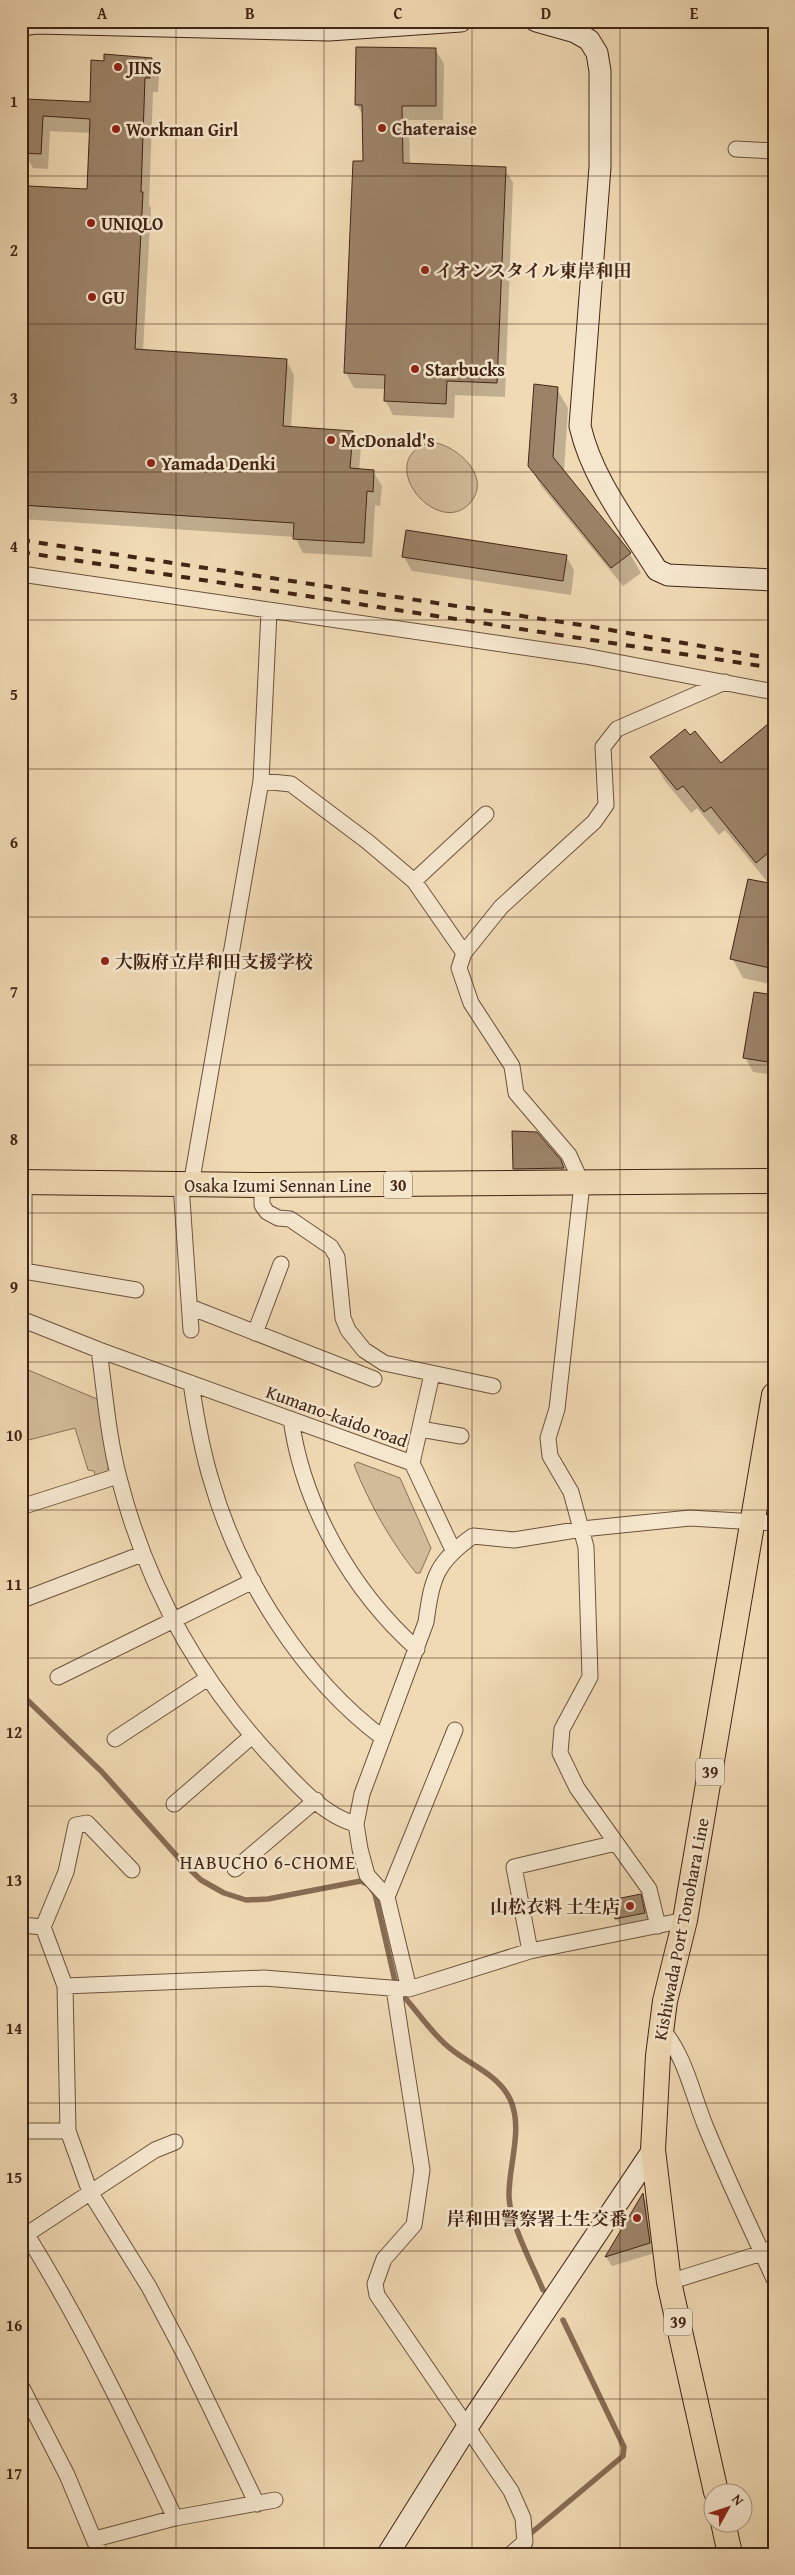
<svg xmlns="http://www.w3.org/2000/svg" width="795" height="2575" viewBox="0 0 795 2575" font-family="'Gentium Book Plus','Noto Serif JP',serif">
	<style>
		.green { fill: #d2bb99; stroke: #8a7057 }
		.shadow { fill: #0003 }
		.lines { fill: none; stroke-linecap: round; stroke-linejoin: round }
		.stream { stroke: #876c54; stroke-width: 5.5 }
		.building { fill: #9c8368; stroke: #422415 }
		.street-casing { stroke: #6e523d; stroke-width: 17 }
		.secondary-casing { stroke: #422415; stroke-width: 23 }
		.primary-casing { stroke: #422415; stroke-width: 26 }
		.street { stroke: #f5e7ce; stroke-width: 15 }
		.secondary { stroke: #f5e7ce; stroke-width: 21 }
		.primary { stroke: #f0dab4; stroke-width: 24 }
		.rail { stroke: #422415; stroke-width: 4; stroke-dasharray: 9 9; stroke-linecap: butt }
		.grid { fill: none; stroke: #422415; stroke-width: 1; stroke-opacity: 0.55 }
		.poi-dot { fill: #8f2418; stroke: #f5e7ce; stroke-width: 2 }
		.labels { text-anchor: middle; dominant-baseline: central; stroke-width: 5; stroke-linejoin: round; paint-order: stroke }
		.shield { fill: #f5e7ce; stroke: #785e4c; stroke-width: 1 }
		.shield-label { font-size: 16px; font-weight: bold; fill: #422415 }
		.poi-label { font-size: 18px; font-weight: bold; fill: #422415; stroke: #f5e7ce; text-anchor: start }
		.street-label { font-size: 18px; fill: #422415; stroke: #f5e7ce }
		.neighbourhood-label { font-size: 19px; letter-spacing: 1px; fill: #422415; stroke: #f5e7ce }
		.neatline { fill: none; stroke: #422415; stroke-width: 2 }
		.grid-label { font-size: 16px; text-anchor: middle; font-weight: bold; fill: #422415 }
	</style>
	<rect width="100%" height="100%" fill="#f0dab4"/>
	<filter id="stains"><feTurbulence type="fractalNoise" baseFrequency=".004" numOctaves="4"/><feColorMatrix values="0 0 0 0 .2 0 0 0 0 .09 0 0 0 0 .02 0 0 0 .5 -.17"/></filter>
	<radialGradient id="worn" r=".72"><stop offset=".6" stop-color="#630" stop-opacity="0"/><stop offset="1" stop-color="#630" stop-opacity=".3"/></radialGradient>
	<path class="green" d="M 431,442 C 457,445 493,477 470,503 C 437,540 371,459 431,442 Z
		M 21,1367 L 97,1399 L 109,1467 L 104,1475 L 96,1478 L 94,1471 L 88,1470 L 75,1428 L 21,1442 Z
		M 357,1462 L 400,1478 L 431,1548 L 420,1573 L 416,1573 C 390,1540 370,1505 354,1465 Z"/>
	<path class="shadow" d="M 435,49 L 444,64 L 443,120 L 409,120 L 410,164 L 505,169 L 513,183 L 505,397 L 455,395 L 454,418 L 393,415 L 385,400 L 385,389 L 354,388 L 346,373 L 364,162 L 364,117 L 357,105 Z
		M 151,59 L 159,74 L 158,92 L 153,92 L 149,205 L 151,208 L 143,351 L 286,360 L 294,375 L 291,428 L 352,433 L 361,447 L 359,470 L 373,471 L 382,486 L 380,506 L 375,505 L 372,557 L 303,553 L 295,537 L 21,519 L 21,335 L 88,190 L 90,133 L 50,131 L 48,169 L 33,168 L 24,153 L 27,100 L 91,103 L 105,62 Z
		M 557,389 L 568,408 L 564,472 L 630,554 L 641,573 L 623,586 L 541,486 L 530,466 Z
		M 566,556 L 574,570 L 571,595 L 412,571 L 404,557 Z
		M 774,728 L 774,882 L 771,884 L 774,885 L 774,985 L 743,978 L 732,958 L 769,884 L 725,830 L 719,835 L 697,808 L 691,813 L 665,781 L 652,758 L 721,764 Z
		M 774,997 L 774,1075 L 753,1072 L 745,1057 Z
		M 560,1161 L 569,1176 L 523,1184 L 515,1169 Z
		M 640,1896 L 646,1906 L 650,1923 L 622,1928 L 616,1918 Z
		M 643,2196 L 648,2204 L 655,2253 L 612,2266 L 606,2257 Z"/>
	<g class="lines">
		<path class="stream" d="M 21,1694 L 102,1772 L 184,1864 L 201,1880 L 224,1893 L 246,1900 L 268,1899 L 361,1881 L 369,1885 L 375,1894 L 395,1981
			M 406,1999 C 419,2014 430,2030 444,2043 C 464,2063 497,2072 510,2099 C 524,2129 508,2166 509,2197 C 510,2223 533,2266 543,2290
			M 530,2534 L 623,2456 L 624,2447 L 563,2320"/>
	</g>
	<path class="building" d="M 356,47 L 436,48 L 436,106 L 402,106 L 403,163 L 506,167 L 497,383 L 447,381 L 446,404 L 384,401 L 385,375 L 344,373 L 353,161 L 363,161 L 362,105 L 355,105 Z
		M 104,54 L 152,58 L 150,78 L 145,78 L 141,192 L 143,192 L 135,349 L 287,359 L 283,426 L 353,431 L 350,468 L 374,470 L 373,492 L 367,491 L 364,543 L 293,539 L 294,523 L 21,505 L 21,310 L 28,186 L 87,189 L 90,119 L 43,116 L 41,154 L 23,153 L 26,99 L 90,102 L 91,60 L 104,61 Z
		M 534,384 L 558,387 L 553,457 L 631,553 L 611,568 L 528,466 Z
		M 406,530 L 567,555 L 563,581 L 402,557 Z
		M 774,719 L 774,848 L 756,863 L 711,807 L 704,812 L 683,786 L 677,790 L 650,757 L 685,729 L 690,735 L 695,731 L 721,763 Z
		M 748,879 L 774,884 L 774,969 L 730,959 Z
		M 754,992 L 774,995 L 774,1063 L 743,1058 Z
		M 512,1131 L 537,1132 L 561,1160 L 564,1168 L 513,1169 Z
		M 641,1894 L 645,1913 L 615,1919 L 611,1900 Z
		M 643,2193 L 650,2243 L 605,2257 Z"/>
	<g class="lines">
		<defs>
			<path id="street" d="M 736,149 L 774,151
				M 21,574 L 585,656 L 774,692
				M 261,781 L 291,784 L 368,842 L 414,881 L 464,953
				M 414,881 L 486,814
				M 24,1182 L 24,1271 L 136,1290
				M 181,1185 L 191,1330
				M 191,1185 L 261,781 L 269,612
				M 262,1185 L 262,1205 L 267,1212 L 278,1218 L 290,1219 L 331,1247 L 337,1257 L 343,1318 L 348,1330 L 364,1350 L 384,1363 L 493,1386
				M 190,1307 L 374,1379
				M 21,1319 L 99,1350 L 412,1463 L 453,1550
				M 255,1333 L 281,1264
				M 99,1350 C 105,1393 108,1436 119,1478 C 146,1584 199,1680 274,1760 C 296,1784 324,1816 356,1824
				M 191,1383 C 196,1417 202,1451 212,1483 C 240,1579 303,1678 383,1738
				M 291,1419 C 303,1506 352,1591 417,1649
				M 420,1429 L 461,1436
				M 412,1463 L 432,1374
				M 21,1507 L 118,1476
				M 22,1600 L 142,1554
				M 58,1677 L 253,1581
				M 115,1739 L 208,1678
				M 174,1804 L 252,1736
				M 235,1869 L 316,1800
				M 387,1897 L 455,1730
				M 685,1920 L 530,1951 L 409,1989 L 387,1897 L 367,1875 L 360,1849 L 356,1824 L 362,1794 L 426,1622 C 432,1578 436,1562 473,1536 L 514,1540 L 582,1529 L 690,1518 L 774,1523
				M 21,1925 L 43,1927 L 65,1986 L 68,2131 L 90,2192 L 149,2287 L 187,2359 L 257,2504
				M 658,1926 L 649,1889 L 577,1788 L 560,1753 L 562,1729 L 590,1677 L 586,1547 L 571,1492 L 550,1456 L 548,1438 L 557,1409 L 582,1184 L 569,1155 L 516,1093 L 512,1066 L 471,1003 L 459,968 L 464,953 L 501,907 L 594,822 L 606,805 L 603,747 L 617,729 L 725,682
				M 43,1927 L 66,1872 L 76,1825 L 87,1823 L 132,1870
				M 530,1951 L 514,1867 L 616,1843
				M 65,1986 L 264,1978 L 403,1989
				M 394,1989 L 422,2170 L 414,2225 L 384,2259 L 375,2284 L 377,2295 L 511,2491 L 523,2518 L 525,2542 L 511,2554
				M 661,2028 C 685,2055 692,2093 705,2125 C 726,2177 751,2228 774,2279
				M 21,2131 L 68,2131
				M 27,2235 C 83,2326 129,2421 175,2518
				M 21,2238 L 155,2150 L 175,2142
				M 669,2282 L 762,2253 L 774,2247
				M 21,2386 L 67,2475 L 100,2554
				M 95,2539 L 175,2518 L 275,2500"/>
			<path id="secondary" d="M 536,21 L 575,32 L 589,40 L 597,53 L 600,71 L 600,167 L 580,426 C 592,479 628,524 657,570 L 668,575 L 774,580
				M 21,25 L 37,23 L 329,30 L 461,21
				M 388,2554 L 468,2426 L 653,2150"/>
			<path id="primary" d="M 21,1182 L 262,1185 L 774,1181
				M 716,2492 L 669,2282 L 653,2150 L 658,2056 L 665,2001 L 685,1920 L 774,1395
				M 723,2522 L 730,2554"/>
		</defs>
		<use href="#street" class="street-casing"/>
		<use href="#secondary" class="secondary-casing"/>
		<use href="#primary" class="primary-casing"/>
		<use href="#street" class="street"/>
		<use href="#secondary" class="secondary"/>
		<use href="#primary" class="primary"/>
		<path class="rail" d="M 21,540 L 588,626 L 774,659
			M 21,552 L 774,668"/>
	</g>
	<path class="grid" d="M 176,21 L 176,2554M 324,21 L 324,2554M 472,21 L 472,2554M 620,21 L 620,2554M 21,176 L 774,176M 21,324 L 774,324M 21,472 L 774,472M 21,620 L 774,620M 21,769 L 774,769M 21,917 L 774,917M 21,1065 L 774,1065M 21,1213 L 774,1213M 21,1362 L 774,1362M 21,1510 L 774,1510M 21,1658 L 774,1658M 21,1806 L 774,1806M 21,1955 L 774,1955M 21,2103 L 774,2103M 21,2251 L 774,2251M 21,2399 L 774,2399"/>
	<g class="poi-dot">
		<circle cx="118" cy="67" r="5"/>
		<circle cx="382" cy="128" r="5"/>
		<circle cx="116" cy="129" r="5"/>
		<circle cx="91" cy="223" r="5"/>
		<circle cx="425" cy="270" r="5"/>
		<circle cx="92" cy="297" r="5"/>
		<circle cx="415" cy="369" r="5"/>
		<circle cx="331" cy="440" r="5"/>
		<circle cx="151" cy="463" r="5"/>
		<circle cx="105" cy="961" r="5"/>
		<circle cx="630" cy="1906" r="5"/>
		<circle cx="637" cy="2218" r="5"/>
	</g>
	<g class="labels">
		<g class="shield">
			<rect x="384" y="1171.5" width="28" height="27" rx="4"/>
			<rect x="696" y="1758.5" width="28" height="27" rx="4"/>
			<rect x="664" y="2308.5" width="28" height="27" rx="4"/>
		</g>
		<g class="shield-label">
			<text x="398" y="1185">30</text>
			<text x="710" y="1772">39</text>
			<text x="678" y="2322">39</text>
		</g>
		<g class="poi-label">
			<text x="128" y="67">JINS</text>
			<text x="392" y="128">Chateraise</text>
			<text x="126" y="129">Workman Girl</text>
			<text x="101" y="223">UNIQLO</text>
			<text x="435" y="270">イオンスタイル東岸和田</text>
			<text x="102" y="297">GU</text>
			<text x="425" y="369">Starbucks</text>
			<text x="341" y="440">McDonald's</text>
			<text x="161" y="463">Yamada Denki</text>
			<text x="115" y="961">大阪府立岸和田支援学校</text>
			<text x="620" y="1906" text-anchor="end">山松衣料 土生店</text>
			<text x="627" y="2218" text-anchor="end">岸和田警察署土生交番</text>
		</g>
		<g class="street-label">
			<text x="278" y="1185">Osaka Izumi Sennan Line</text>
			<text transform="translate(337 1416) rotate(20)">Kumano-kaido road</text>
			<text transform="translate(681 1929) rotate(-79)">Kishiwada Port Tonohara Line</text>
		</g>
		<g class="neighbourhood-label">
			<text x="268" y="1862">HABUCHO 6-CHOME</text>
		</g>
	</g>
	<rect width="795" height="2575" fill="none" stroke="#f0dab4" stroke-width="55"/>
	<g transform="translate(728 2508) rotate(50)"><circle r="24" fill="#f5e7ce" stroke="#ad9984"/>
	<path d="M0-4L9 19L0 12L-9 19Z" fill="#8f2418"/>
	<text y="-8" font-size="14" font-weight="bold" text-anchor="middle" fill="#422415">N</text>
	</g>
	<rect x="28" y="28" width="740" height="2520" class="neatline"/>
	<g class="grid-label">
		<text x="102" y="19">A</text>
		<text x="250" y="19">B</text>
		<text x="398" y="19">C</text>
		<text x="546" y="19">D</text>
		<text x="694" y="19">E</text>
		<text x="14" y="107">1</text>
		<text x="14" y="256">2</text>
		<text x="14" y="404">3</text>
		<text x="14" y="552">4</text>
		<text x="14" y="700">5</text>
		<text x="14" y="848">6</text>
		<text x="14" y="997">7</text>
		<text x="14" y="1145">8</text>
		<text x="14" y="1293">9</text>
		<text x="14" y="1441">10</text>
		<text x="14" y="1590">11</text>
		<text x="14" y="1738">12</text>
		<text x="14" y="1886">13</text>
		<text x="14" y="2034">14</text>
		<text x="14" y="2183">15</text>
		<text x="14" y="2331">16</text>
		<text x="14" y="2479">17</text>
	</g>
	<rect width="100%" height="100%" filter="url(#stains)"/>
	<rect width="100%" height="100%" fill="url(#worn)"/>
</svg>
